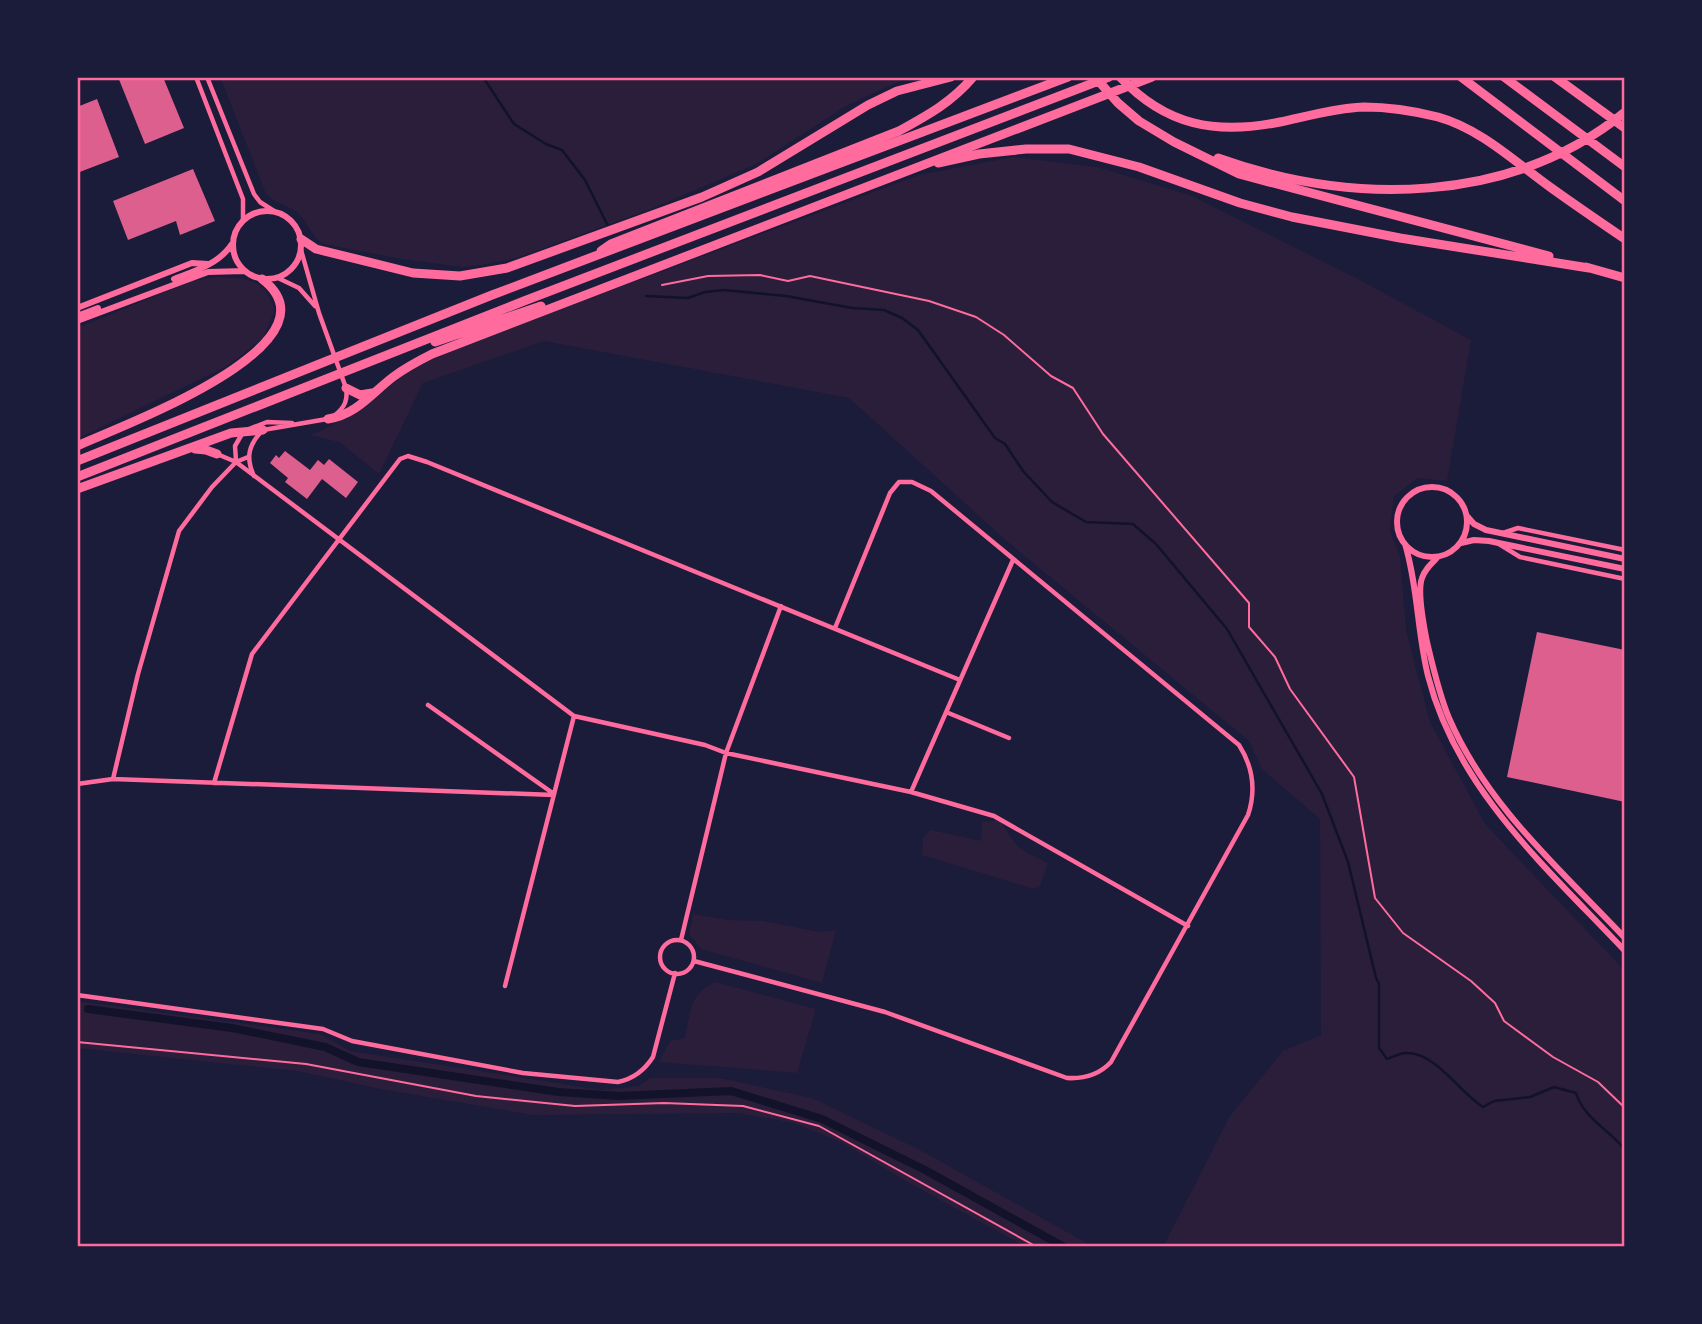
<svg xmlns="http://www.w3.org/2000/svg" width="1702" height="1324" viewBox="0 0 1702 1324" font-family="Helvetica,sans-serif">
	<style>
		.green { fill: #2a1e3b }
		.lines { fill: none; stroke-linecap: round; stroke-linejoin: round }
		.stream { stroke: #12122b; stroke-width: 2.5 }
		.canal { stroke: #12122b; stroke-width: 8 }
		.building { fill: #dd5f8e }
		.path { stroke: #ff6b9d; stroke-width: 2 }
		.minor { stroke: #ff6b9d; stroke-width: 4.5 }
		.tertiary { stroke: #ff6b9d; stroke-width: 6 }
		.secondary { stroke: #ff6b9d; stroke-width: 6 }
		.motorway { stroke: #ff6b9d; stroke-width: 9 }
		.neatline { fill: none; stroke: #ff6b9d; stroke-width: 2.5 }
	</style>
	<rect width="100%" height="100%" fill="#1b1b3a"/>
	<path class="green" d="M 220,77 L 909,77 L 846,106 L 756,164 L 651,209 L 516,258 L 482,265 L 462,267 L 402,259 L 323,244 C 311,236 309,225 301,216 C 291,205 275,204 266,194 Z
		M 1013,157 L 1097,167 L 1190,195 L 1358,279 L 1471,340 L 1447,481 L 1418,478 L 1394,496 L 1390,531 L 1400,556 L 1406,630 L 1430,722 L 1485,824 L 1625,971 L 1625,1247 L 1163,1247 L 1230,1116 L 1283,1051 L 1321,1035 L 1320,819 L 1262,769 L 1249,741 L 1009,543 L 849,398 L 544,341 L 423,383 L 379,474 L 339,442 L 310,435 L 323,430 L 368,404 L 414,367 L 465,345 L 919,175 Z
		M 217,277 C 250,279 262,277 275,310 L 263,338 L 229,365 L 77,439 L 77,328 L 192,281 Z
		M 1001,820 C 1013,847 1022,851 1048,863 L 1040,886 L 1034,889 L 922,855 L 923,838 L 931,830 L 981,841 L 982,822 Z
		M 693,914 L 727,920 L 763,921 L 820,932 L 836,930 L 822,983 L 701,949 L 689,934 Z
		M 715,982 L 816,1009 L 797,1073 L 659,1062 L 670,1041 L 685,1038 C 691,1012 688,995 715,982 Z
		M 77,1001 L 320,1034 L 350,1051 L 601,1090 L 639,1086 L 650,1078 L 720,1078 L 812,1098 L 918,1149 L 1094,1247 L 1026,1247 L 904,1180 L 841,1142 L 794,1123 L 738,1113 L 533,1115 L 380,1089 L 298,1071 L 77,1048 Z"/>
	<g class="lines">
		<path class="stream" d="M 483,77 L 514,124 L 546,144 L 562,150 L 585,180 L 607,224
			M 646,296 L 688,298 L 705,292 L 724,290 L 786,296 L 852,308 L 884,310 L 902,318 L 918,330 L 995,438 L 1005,444 L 1023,471 L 1052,502 L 1086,522 L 1133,524 L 1156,544 L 1227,629 L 1322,794 L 1348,862 L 1376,978 L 1379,984 L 1379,1048 L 1387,1059 C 1393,1057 1401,1052 1408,1053 C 1437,1054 1460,1093 1483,1107 L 1494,1101 L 1530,1097 L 1554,1087 L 1576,1093 C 1584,1119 1609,1129 1625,1150"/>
		<path class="canal" d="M 88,1009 L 232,1028 L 325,1047 L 358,1062 L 558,1092 L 619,1096 L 731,1091 L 822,1119 L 925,1170 L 1064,1247"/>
	</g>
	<path class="building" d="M 118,77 L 163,77 L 184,128 L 145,144 Z
		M 97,99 L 119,157 L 77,173 L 77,107 Z
		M 193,169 L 215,221 L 180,235 L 176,221 L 128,240 L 113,201 Z
		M 285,451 L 310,470 L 318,460 L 324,465 L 329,459 L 358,482 L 346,498 L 322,479 L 307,499 L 285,482 L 288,478 L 270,463 L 276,455 L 279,458 Z
		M 1537,632 L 1625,650 L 1625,802 L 1507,777 Z"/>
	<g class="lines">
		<path class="path" d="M 662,285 L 708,276 L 760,275 L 788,281 L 810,276 L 929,301 L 976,317 L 1004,335 L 1051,376 L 1073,388 L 1103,434 L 1249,603 L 1249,627 L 1275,657 L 1290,689 L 1354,777 L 1375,898 L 1403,933 L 1471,981 L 1495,1003 L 1504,1021 L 1553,1057 L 1598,1082 L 1625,1108
			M 77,1042 L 306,1064 L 476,1096 L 575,1106 L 664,1103 L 743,1106 L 819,1126 L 1037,1247"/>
		<path class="minor" d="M 196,77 L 243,199 L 243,221
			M 207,77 L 254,194 L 260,202 L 274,211
			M 301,250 L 319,313 L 346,388 C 348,400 345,407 335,415
			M 278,278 L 299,288 L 315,306
			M 249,429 L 267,422 L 292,423
			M 217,454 L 236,462 L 574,716 L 705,745 L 726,753 L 911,792 L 994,816 L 1188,926
			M 236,461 L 235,446 L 242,434
			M 254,476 C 245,457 249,444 263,430 L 327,419
			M 1503,533 L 1518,528 L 1625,550
			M 1499,544 L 1520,557 L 1625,579
			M 428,705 L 554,794
			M 946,712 L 1009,738
			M 113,779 L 138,674 L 179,531 L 212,487 L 236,462 L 248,457
			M 214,783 L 252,654 L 400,459 L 408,456 L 427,462 L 960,680
			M 77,784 L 113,779 L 554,795
			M 911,792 L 1013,560
			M 681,940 L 726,753 L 781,606
			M660 957a17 17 0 1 1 34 0a17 17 0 1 1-34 0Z
			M 694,961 L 885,1012 L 1067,1078 C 1085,1079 1099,1075 1111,1062 L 1248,815 C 1256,791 1253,767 1239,745 L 931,491 L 912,482 L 899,482 L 890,493 L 835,628
			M 505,986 L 574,716
			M 77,995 L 323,1029 L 352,1041 L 523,1073 L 618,1082 C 633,1079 644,1071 653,1057 L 675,973"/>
		<path class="tertiary" d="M1397 522a35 35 0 1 1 70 0a35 35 0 1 1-70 0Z
			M 1467,516 L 1474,524 L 1486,530 L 1625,559
			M 1461,543 L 1474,540 L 1489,541 L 1625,569
			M 1405,544 C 1418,587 1417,632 1428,676 C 1457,790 1547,868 1625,951
			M 1438,557 C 1431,564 1425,569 1422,578 C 1417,591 1424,627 1427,642 C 1433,667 1439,694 1449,718 C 1487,806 1561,870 1625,938"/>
		<path class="secondary" d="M233 245a34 34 0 1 1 68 0a34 34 0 1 1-68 0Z
			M 174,279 C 195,271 219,264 232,244
			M 77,308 L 192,263 L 208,264
			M 77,316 L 98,308
			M 77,321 L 208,272 L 244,271"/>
		<path class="motorway" d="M 1095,77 L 1118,103 L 1139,121 L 1174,142 L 1239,174 L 1549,256
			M 1120,77 C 1166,126 1216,135 1280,122 C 1308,116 1336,108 1364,107 C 1389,107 1414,111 1438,117 C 1481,129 1515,162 1550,187 C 1575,205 1600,222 1625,239
			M 1461,77 L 1625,201
			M 1504,77 L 1625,167
			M 1555,77 L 1625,128
			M 1218,158 C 1352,206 1511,205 1625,112
			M 938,163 L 979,154 L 1026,149 L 1069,149 L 1139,167 L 1240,203 L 1292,217 L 1400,238 L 1589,268
			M 301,239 L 316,249 L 413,273 L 460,276 L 507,268 L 702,197 L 758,172 L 868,105 L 897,91 L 951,77
			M 601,251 L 611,244 L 899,131 C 928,115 952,102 973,77
			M 1586,267 L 1625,278
			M 435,342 L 541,306
			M 346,388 L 360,395 L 372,393
			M 328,419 C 356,415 372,393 393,377 C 405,368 418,361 432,354 L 1152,77
			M 77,446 C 118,427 347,344 262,279
			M 195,449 L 206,450 L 217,454
			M 77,461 L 492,295 L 1068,77
			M 77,477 L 524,301 L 1109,77
			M 77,489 L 231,433 L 263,430"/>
	</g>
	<rect width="1702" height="1324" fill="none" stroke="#1b1b3a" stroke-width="158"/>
	<rect x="79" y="79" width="1544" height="1166" class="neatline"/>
</svg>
